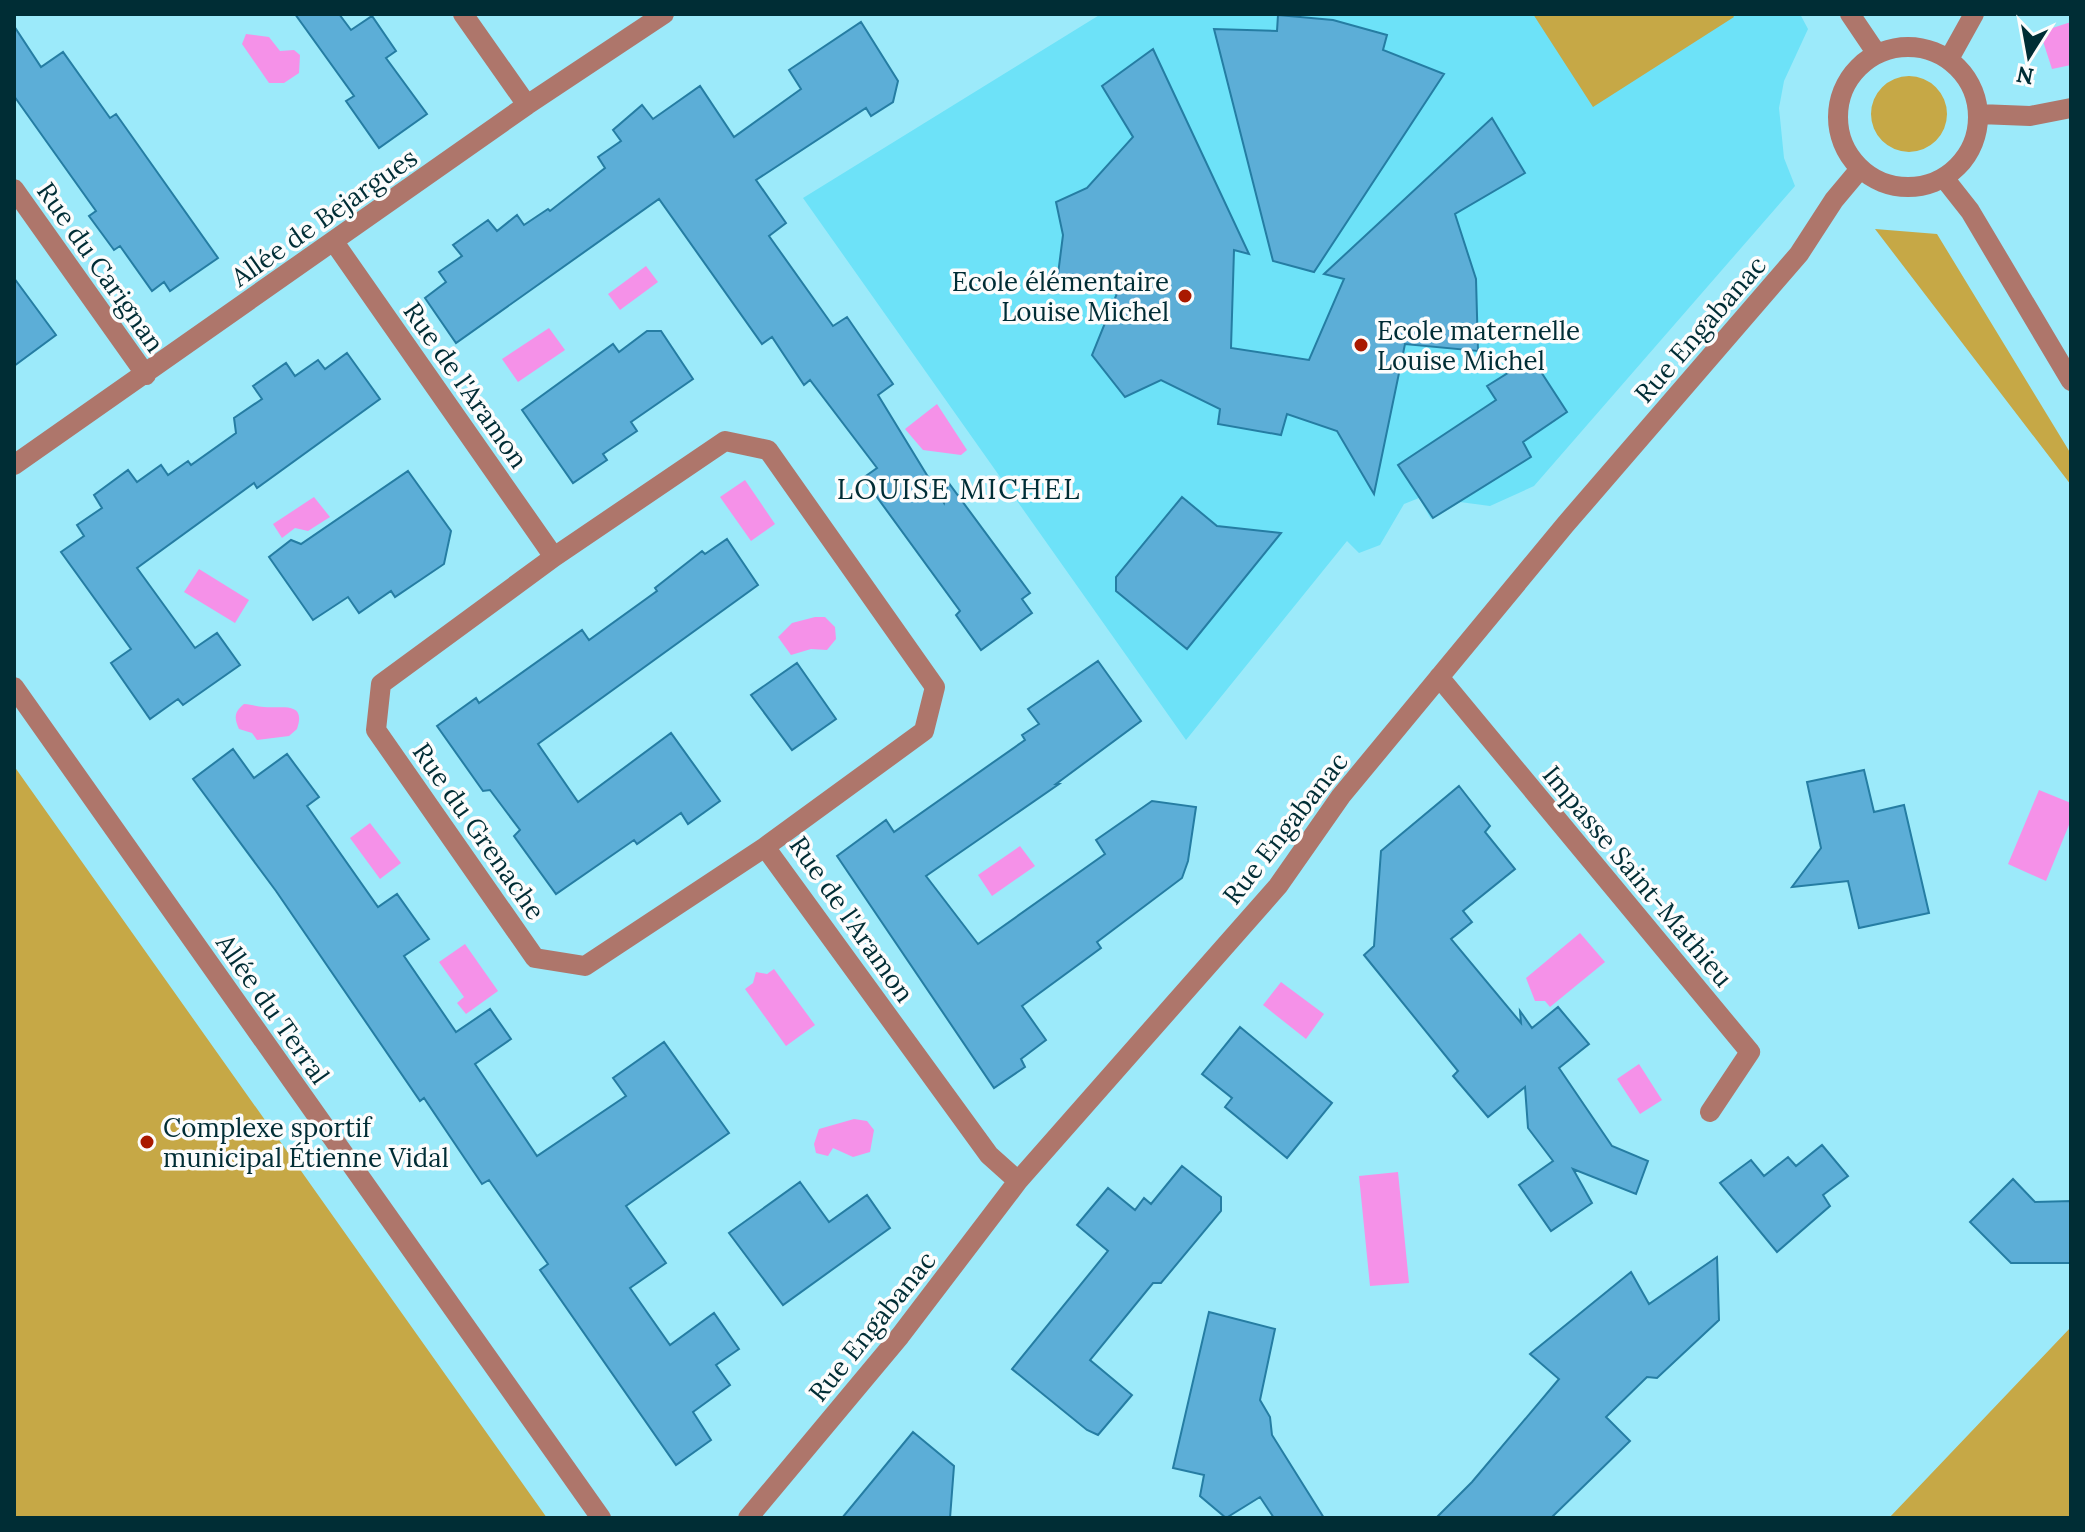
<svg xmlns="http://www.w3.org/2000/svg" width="2085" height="1532" viewBox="0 0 2085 1532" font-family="Lora,serif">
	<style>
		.built { fill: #6de2f8 }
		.green { fill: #c6a846 }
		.water { fill: #f591e8 }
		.building { fill: #5caed7; stroke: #257da3; stroke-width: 2 }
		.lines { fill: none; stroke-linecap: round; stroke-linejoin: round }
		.minor { stroke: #ae766b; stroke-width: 20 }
		.poi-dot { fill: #a91900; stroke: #fcfcfc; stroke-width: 3 }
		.labels { text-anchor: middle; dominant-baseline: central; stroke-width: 7; stroke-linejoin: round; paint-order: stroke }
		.street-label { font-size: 26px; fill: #002d35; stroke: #fcfcfc }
		.poi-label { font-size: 26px; fill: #002d35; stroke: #fcfcfc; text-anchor: start }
		.neighbourhood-label { font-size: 28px; letter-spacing: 2px; fill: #002d35; stroke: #fcfcfc }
	</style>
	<rect width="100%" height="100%" fill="#9ceafa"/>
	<path class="built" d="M 1101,14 L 1800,14 L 1808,29 L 1784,81 L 1779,108 L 1784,158 L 1795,186 L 1534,486 L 1490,506 L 1460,502 L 1431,519 L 1419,498 L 1404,504 L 1380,545 L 1359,553 L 1347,541 L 1186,740 L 803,198 Z"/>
	<path class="green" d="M 1533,14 L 1732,14 L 1734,17 L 1593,107 Z
		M1871 114a38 38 0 1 1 76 0a38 38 0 1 1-76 0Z
		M 1875,229 L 1937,234 L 2071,454 L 2071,485 Z
		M 14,766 L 547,1518 L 14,1518 Z
		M 2071,1327 L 2071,1518 L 1889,1518 Z"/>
	<path class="water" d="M 2071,22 L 2071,65 L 2052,69 L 2040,32 Z
		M 246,34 L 269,37 L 280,51 L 294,50 L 300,55 L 299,73 L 284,83 L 269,83 L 242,44 Z
		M 646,266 L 658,282 L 620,310 L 608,294 Z
		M 549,328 L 565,350 L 518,382 L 502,359 Z
		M 937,404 L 967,450 L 961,455 L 923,450 L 905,429 Z
		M 745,480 L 775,524 L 751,541 L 720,497 Z
		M 314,497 L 330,517 L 308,531 L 295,528 L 282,538 L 273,524 Z
		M 199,569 L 249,600 L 235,623 L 184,592 Z
		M 815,617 L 825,617 L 835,627 L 836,639 L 827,650 L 811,649 L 791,655 L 778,637 L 792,623 Z
		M 244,704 C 251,704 257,707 264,707 C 280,709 307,700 297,729 L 289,736 L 257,740 L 252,733 L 239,729 C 234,718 234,712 244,704 Z
		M 2039,790 L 2071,803 L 2071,820 L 2046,881 L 2008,864 Z
		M 370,823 L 401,863 L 380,879 L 350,838 Z
		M 1020,846 L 1035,866 L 992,896 L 978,875 Z
		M 1580,933 L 1605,962 L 1550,1007 L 1545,1001 L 1535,1001 L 1526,978 Z
		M 465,944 L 498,991 L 466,1014 L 457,1003 L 464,997 L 439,962 Z
		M 774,969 L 815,1025 L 786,1046 L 745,989 L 753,983 L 756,972 L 767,974 Z
		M 1281,982 L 1324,1014 L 1306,1039 L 1263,1005 Z
		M 1639,1064 L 1662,1100 L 1640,1114 L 1617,1079 Z
		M 854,1119 L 867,1121 L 874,1130 L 870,1152 L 853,1157 L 833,1148 L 828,1156 L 816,1153 L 814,1144 L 819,1129 Z
		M 1398,1172 L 1409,1283 L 1370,1286 L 1359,1176 Z"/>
	<path class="building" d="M 295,14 L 339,14 L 351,30 L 372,16 L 396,51 L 386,58 L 427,114 L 379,148 L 346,101 L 354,96 Z
		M 1278,15 L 1333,20 L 1387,35 L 1383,50 L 1444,74 L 1314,272 L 1273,261 L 1214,29 L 1277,31 Z
		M 861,22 L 898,81 L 893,102 L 871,116 L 866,108 L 756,180 L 786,223 L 769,236 L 833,326 L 847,317 L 893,384 L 878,395 L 944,503 L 948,482 L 1030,593 L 1022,599 L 1032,613 L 981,650 L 956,615 L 960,611 L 863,478 L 877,468 L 810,380 L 804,385 L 772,337 L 762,344 L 659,199 L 456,343 L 425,298 L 446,282 L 439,272 L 462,256 L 453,245 L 488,220 L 497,231 L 517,215 L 524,225 L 548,209 L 550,211 L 605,168 L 598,157 L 621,141 L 613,130 L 642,105 L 653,119 L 700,86 L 734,137 L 801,89 L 789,70 Z
		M 14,26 L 41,67 L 63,52 L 110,118 L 116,114 L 218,258 L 170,291 L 164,282 L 152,291 L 120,246 L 114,250 L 89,216 L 96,211 L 14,96 Z
		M 1153,49 L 1249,254 L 1234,250 L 1231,348 L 1309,360 L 1344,279 L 1324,274 L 1492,118 L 1525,173 L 1455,214 L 1476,279 L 1478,351 L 1405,344 L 1374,494 L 1337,431 L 1287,414 L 1281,435 L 1218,424 L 1220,409 L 1161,380 L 1125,397 L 1092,355 L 1118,291 L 1056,290 L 1063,235 L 1056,202 L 1087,188 L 1133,137 L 1102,86 Z
		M 14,278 L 56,335 L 14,366 Z
		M 647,331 L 661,331 L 693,379 L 631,422 L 637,431 L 603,454 L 607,460 L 573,483 L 522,410 L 613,344 L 619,352 Z
		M 347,353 L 380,399 L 257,488 L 254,483 L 137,568 L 195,648 L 217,633 L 240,665 L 183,705 L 178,699 L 150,719 L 111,663 L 131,649 L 61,552 L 84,536 L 77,525 L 102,508 L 94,495 L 128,470 L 137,482 L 161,465 L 168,475 L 188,461 L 191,465 L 236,433 L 234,418 L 262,399 L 253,386 L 286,363 L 295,376 L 318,360 L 325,369 Z
		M 1532,358 L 1567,412 L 1523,442 L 1531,457 L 1433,518 L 1398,465 L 1496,400 L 1487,386 Z
		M 408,471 L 451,531 L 444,564 L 395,597 L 391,591 L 359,613 L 348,597 L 313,620 L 269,557 L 291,540 L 301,544 Z
		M 1182,497 L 1217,526 L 1281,533 L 1187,649 L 1116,591 L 1116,577 Z
		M 727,539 L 758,585 L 538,744 L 578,802 L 671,733 L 720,801 L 688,824 L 681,813 L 637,844 L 634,840 L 556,894 L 514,836 L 520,830 L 490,790 L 483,791 L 437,726 L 476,698 L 479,703 L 582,630 L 589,640 L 657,591 L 655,588 L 702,551 L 705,554 Z
		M 1098,661 L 1141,721 L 1056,784 L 1059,784 L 926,876 L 978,944 L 1105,854 L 1096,840 L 1152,801 L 1196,807 L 1188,861 L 1182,878 L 1097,942 L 1101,948 L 1022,1006 L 1046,1040 L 1021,1059 L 1025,1067 L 994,1088 L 837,856 L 886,820 L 894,832 L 1025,740 L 1022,735 L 1039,724 L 1028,709 Z
		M 797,663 L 836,719 L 792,750 L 751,695 Z
		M 233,749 L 254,778 L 287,754 L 319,797 L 307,806 L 378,907 L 397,894 L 429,939 L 404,956 L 456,1032 L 490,1009 L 511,1039 L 475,1064 L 537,1156 L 626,1096 L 613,1078 L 664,1042 L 729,1133 L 626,1206 L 666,1263 L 630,1288 L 670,1345 L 714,1313 L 739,1349 L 716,1365 L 730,1385 L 693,1412 L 711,1440 L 676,1465 L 540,1270 L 548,1264 L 489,1180 L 482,1184 L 424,1098 L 420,1101 L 276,891 L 193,779 Z
		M 1864,770 L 1874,812 L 1904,805 L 1929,913 L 1859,928 L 1848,881 L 1792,887 L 1821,848 L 1807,782 Z
		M 1459,786 L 1490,826 L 1485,832 L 1515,869 L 1463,911 L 1472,922 L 1451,939 L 1521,1023 L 1520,1011 L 1532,1028 L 1558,1007 L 1589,1044 L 1559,1068 L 1612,1146 L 1648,1161 L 1636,1194 L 1573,1169 L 1592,1203 L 1551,1231 L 1519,1185 L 1553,1161 L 1528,1128 L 1525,1087 L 1488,1117 L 1453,1076 L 1458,1071 L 1364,955 L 1374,946 L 1381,851 Z
		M 1240,1027 L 1332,1103 L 1287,1158 L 1225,1107 L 1232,1098 L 1202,1074 Z
		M 1822,1145 L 1848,1176 L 1823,1195 L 1830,1206 L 1777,1252 L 1720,1183 L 1751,1160 L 1764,1176 L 1788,1157 L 1796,1166 Z
		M 1182,1166 L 1221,1197 L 1221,1211 L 1161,1283 L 1153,1283 L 1090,1360 L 1132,1395 L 1098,1435 L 1087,1430 L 1012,1369 L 1108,1251 L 1077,1225 L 1108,1188 L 1135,1210 L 1144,1198 L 1151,1204 Z
		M 2013,1179 L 2035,1202 L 2071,1201 L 2071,1263 L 2011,1263 L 1970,1222 Z
		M 800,1182 L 829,1222 L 867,1195 L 890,1228 L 783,1305 L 729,1233 Z
		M 1717,1257 L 1719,1320 L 1657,1378 L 1647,1377 L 1606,1417 L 1630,1441 L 1551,1518 L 1436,1518 L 1472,1482 L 1559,1379 L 1530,1354 L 1631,1272 L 1649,1304 Z
		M 1209,1312 L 1275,1329 L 1260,1400 L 1270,1417 L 1272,1435 L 1324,1518 L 1274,1518 L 1260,1497 L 1226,1518 L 1200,1496 L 1204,1475 L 1173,1468 Z
		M 913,1432 L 954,1466 L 950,1518 L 842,1518 Z"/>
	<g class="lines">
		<path class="minor" d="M 463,14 L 527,105
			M 1850,14 L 1877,54
			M1838 117a70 70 0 1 1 140 0a70 70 0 1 1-140 0Z
			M 1949,59 L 1974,14
			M 1979,114 L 2030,116 L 2071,108
			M 1944,178 L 1970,211 L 2071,381
			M 14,189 L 146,375
			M 334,242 L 554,557
			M 14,465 L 527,105 L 664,14
			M 1439,677 L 1750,1052 L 1710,1112
			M 14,687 L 601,1518
			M 765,847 L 585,966 L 535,958 L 376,730 L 381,684 L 554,557 L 725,441 L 768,450 L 935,687 L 924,731 L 765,847 L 989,1155 L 1018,1181
			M 748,1518 L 900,1336 L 1018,1181 L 1278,886 L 1341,796 L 1565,525 L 1799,254 L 1834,200 L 1860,169"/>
	</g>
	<g class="poi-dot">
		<circle cx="1185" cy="296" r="8"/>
		<circle cx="1361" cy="345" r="8"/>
		<circle cx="147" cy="1142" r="8"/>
	</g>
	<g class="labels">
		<g class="street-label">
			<text transform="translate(324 217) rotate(-35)">Allée de Bejargues</text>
			<text transform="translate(101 267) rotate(55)">Rue du Carignan</text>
			<text transform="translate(1700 329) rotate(-49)">Rue Engabanac</text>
			<text transform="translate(466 385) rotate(55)">Rue de l'Aramon</text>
			<text transform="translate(1285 828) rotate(-52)">Rue Engabanac</text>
			<text transform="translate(479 831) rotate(55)">Rue du Grenache</text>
			<text transform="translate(1638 876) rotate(50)">Impasse Saint-Mathieu</text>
			<text transform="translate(852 919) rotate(55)">Rue de l'Aramon</text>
			<text transform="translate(273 1009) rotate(55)">Allée du Terral</text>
			<text transform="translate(872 1326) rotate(-51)">Rue Engabanac</text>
		</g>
		<g class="poi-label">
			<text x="1169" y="281" text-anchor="end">Ecole élémentaire<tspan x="1169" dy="30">Louise Michel</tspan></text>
			<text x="1377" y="330">Ecole maternelle<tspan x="1377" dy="30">Louise Michel</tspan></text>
			<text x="163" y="1127">Complexe sportif<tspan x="163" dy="30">municipal Étienne Vidal</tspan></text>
		</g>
		<g class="neighbourhood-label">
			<text x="959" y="489">LOUISE MICHEL</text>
		</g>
	</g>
	<rect width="2085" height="1532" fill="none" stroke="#002d35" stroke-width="32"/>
	<g transform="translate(2029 56) rotate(191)" stroke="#fcfcfc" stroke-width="6" paint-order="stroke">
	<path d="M0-6L14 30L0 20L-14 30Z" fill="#002d35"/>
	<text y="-12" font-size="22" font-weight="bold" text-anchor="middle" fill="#002d35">N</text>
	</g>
</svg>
